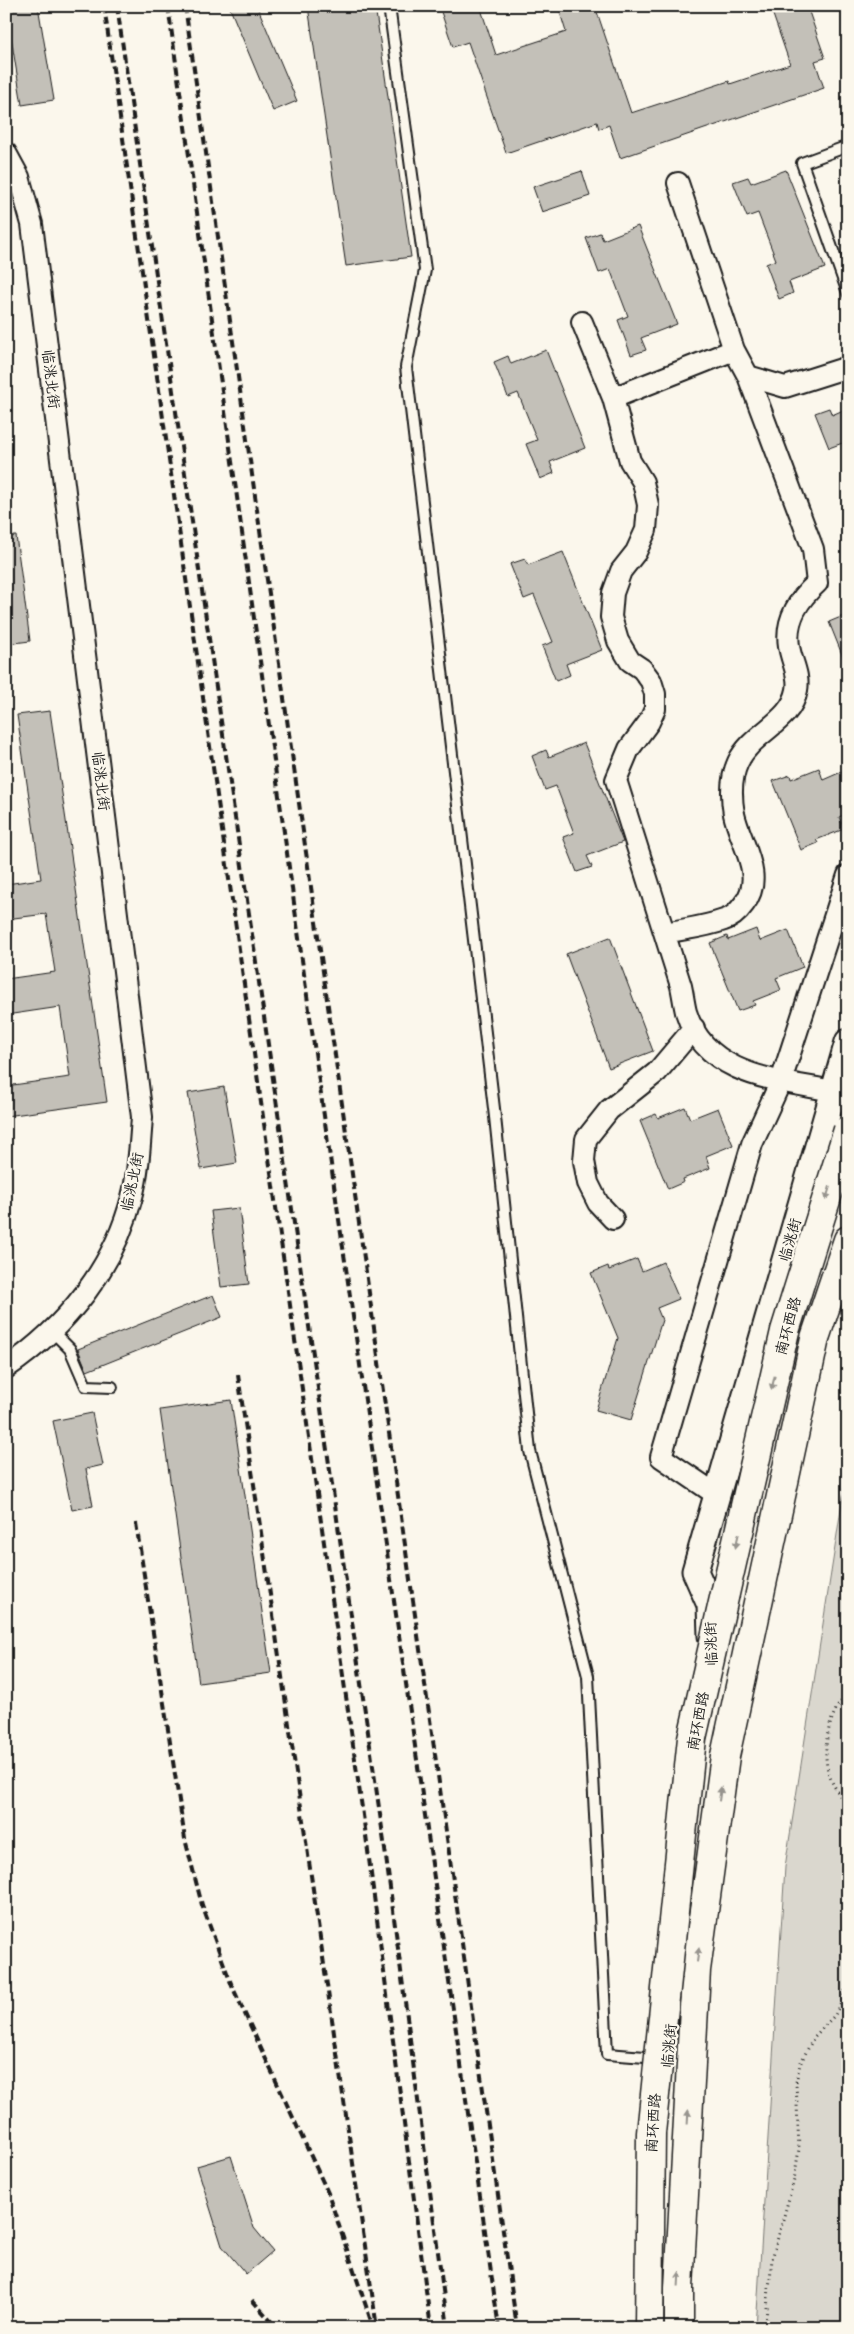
<svg xmlns="http://www.w3.org/2000/svg" width="854" height="2334" viewBox="0 0 854 2334" font-family="'Shantell Sans','LXGW WenKai TC',sans-serif">
	<style>
		.green { fill: #dad7ce; stroke: #7b7a75 }
		.building { fill: #c3c0b8; stroke: #1c1c1c }
		.lines { fill: none; stroke-linecap: round; stroke-linejoin: round }
		.service-casing { stroke: #1c1c1c; stroke-width: 14 }
		.minor-casing { stroke: #1c1c1c; stroke-width: 24 }
		.tertiary-casing { stroke: #1c1c1c; stroke-width: 29 }
		.trunk-casing { stroke: #1c1c1c; stroke-width: 31 }
		.path { stroke: #1c1c1c; stroke-width: 3; stroke-dasharray: 1 4; stroke-linecap: butt }
		.service { stroke: #fbf7ec; stroke-width: 10 }
		.minor { stroke: #fbf7ec; stroke-width: 20 }
		.tertiary { stroke: #fbf7ec; stroke-width: 25 }
		.trunk { stroke: #fbf7ec; stroke-width: 28 }
		.rail { stroke: #1c1c1c; stroke-width: 4; stroke-dasharray: 8 4; stroke-linecap: butt }
		.trunk-bridge-casing { stroke: #1c1c1c; stroke-width: 31; stroke-linecap: butt }
		.trunk-bridge { stroke: #fbf7ec; stroke-width: 28 }
		.oneway { fill: #97948e }
		.labels { text-anchor: middle; dominant-baseline: central; stroke-width: 4.5; stroke-linejoin: round; paint-order: stroke }
		.street-label { font-size: 15px; fill: #1c1c1c; stroke: #fbf7ec }
	</style>
	<rect width="100%" height="100%" fill="#fbf7ec"/>
	<filter id="ink" filterUnits="userSpaceOnUse"><feTurbulence type="fractalNoise" baseFrequency=".02" numOctaves="2"/><feDisplacementMap in="SourceGraphic" scale="10" xChannelSelector="R" yChannelSelector="G"/><feConvolveMatrix kernelMatrix="1 2 1 2 8 2 1 2 1" color-interpolation-filters="sRGB"/></filter>
	<g filter="url(#ink)">
		<path class="green" d="M 848,1464 L 848,2328 L 756,2328 L 785,1867 Z"/>
		<path class="building" d="M 6,6 L 38,6 L 54,100 L 22,105 Z
			M 229,6 L 257,6 L 297,101 L 273,111 Z
			M 308,6 L 375,6 L 411,257 L 346,266 Z
			M 439,6 L 480,6 L 496,55 L 566,32 L 558,6 L 595,6 L 631,113 L 729,81 L 730,84 L 790,64 L 770,6 L 807,6 L 825,58 L 815,61 L 824,88 L 620,158 L 609,125 L 599,129 L 597,122 L 506,153 L 468,42 L 453,47 Z
			M 786,170 L 825,268 L 789,282 L 793,293 L 779,299 L 766,264 L 776,260 L 758,213 L 747,217 L 733,182 L 748,177 L 751,183 Z
			M 582,171 L 590,196 L 542,212 L 533,187 Z
			M 638,226 L 677,324 L 641,338 L 646,350 L 631,355 L 618,320 L 628,316 L 610,269 L 599,273 L 586,238 L 600,233 L 603,240 Z
			M 546,350 L 585,448 L 550,462 L 554,473 L 540,479 L 526,444 L 537,440 L 518,393 L 508,397 L 494,362 L 508,356 L 511,364 Z
			M 829,408 L 832,415 L 848,408 L 848,441 L 829,448 L 815,413 Z
			M 16,536 L 30,641 L 6,644 L 6,537 Z
			M 563,552 L 602,650 L 566,664 L 570,675 L 556,681 L 542,646 L 553,642 L 534,595 L 524,599 L 510,564 L 525,559 L 528,565 Z
			M 848,614 L 848,667 L 847,667 L 829,622 Z
			M 50,711 L 107,1102 L 6,1116 L 6,1086 L 70,1077 L 60,1007 L 6,1015 L 6,979 L 55,972 L 46,914 L 6,919 L 6,884 L 41,879 L 17,715 Z
			M 584,743 L 623,842 L 587,856 L 592,867 L 577,872 L 563,837 L 574,833 L 556,786 L 545,790 L 532,756 L 546,750 L 549,757 Z
			M 819,768 L 823,780 L 848,769 L 848,813 L 839,817 L 844,829 L 816,840 L 818,843 L 801,850 L 773,781 L 790,775 L 791,779 Z
			M 756,929 L 760,941 L 788,930 L 803,967 L 776,978 L 781,990 L 753,1001 L 755,1005 L 738,1011 L 710,943 L 727,936 L 728,940 Z
			M 610,937 L 653,1051 L 609,1068 L 566,954 Z
			M 224,1087 L 237,1163 L 201,1169 L 188,1093 Z
			M 685,1107 L 690,1119 L 718,1108 L 733,1145 L 706,1156 L 710,1168 L 683,1179 L 684,1182 L 668,1189 L 640,1121 L 656,1114 L 658,1118 Z
			M 239,1208 L 249,1284 L 221,1287 L 211,1211 Z
			M 637,1259 L 642,1271 L 663,1262 L 679,1299 L 657,1308 L 662,1320 L 631,1420 L 596,1410 L 618,1338 L 591,1273 L 608,1266 L 609,1270 Z
			M 213,1295 L 222,1317 L 87,1371 L 78,1349 Z
			M 231,1400 L 271,1673 L 199,1683 L 160,1410 Z
			M 92,1413 L 103,1465 L 86,1469 L 93,1506 L 72,1510 L 53,1421 Z
			M 231,2156 L 254,2228 L 273,2251 L 246,2274 L 222,2246 L 197,2166 Z"/>
		<g class="lines">
			<defs>
				<path id="service" d="M 389,6 L 425,270 L 406,367 L 495,1117 L 530,1451 L 588,1676 L 607,2054 L 658,2058
					M 848,146 L 802,163 L 848,293
					M 52,1331 L 70,1349 L 86,1386 L 112,1387"/>
				<path id="minor" d="M 6,153 L 19,177 L 32,224 L 142,1117 C 140,1143 139,1171 132,1197 C 114,1268 66,1327 6,1368
					M 582,322 L 613,398 L 630,461 L 643,482 L 648,505 L 646,530 L 636,552 L 621,571 L 613,593 L 611,617 L 618,641 L 630,661 L 642,669 L 651,681 L 655,694 L 655,709 L 649,722 L 629,749 L 616,780 L 681,986 C 683,995 684,1004 686,1012 C 706,1077 778,1080 833,1091
					M 748,376 L 785,387 L 848,367
					M 613,398 L 734,350
					M 665,933 C 684,929 705,927 724,920 C 732,918 739,911 744,904 C 766,876 740,843 734,814 C 731,797 731,777 738,762 C 752,732 791,723 797,690 C 800,674 791,661 789,646 C 785,620 798,600 817,583 L 813,549 L 748,376 L 734,350 L 678,183
					M 613,1219 L 598,1203 L 588,1183 L 584,1161 L 586,1139 L 609,1110 L 657,1072 L 694,1028
					M 717,1495 L 661,1457 L 752,1144 L 781,1081 L 848,875"/>
				<path id="tertiary" d="M 711,1636 L 710,1605 L 695,1571 L 848,1042"/>
				<path id="trunk" d="M 679,2328 L 679,2288 L 696,1970 L 725,1756 L 815,1338 L 848,1240"/>
			</defs>
			<use href="#service" class="service-casing"/>
			<use href="#minor" class="minor-casing"/>
			<use href="#tertiary" class="tertiary-casing"/>
			<use href="#trunk" class="trunk-casing"/>
			<path class="path" d="M 848,1694 C 829,1710 822,1748 828,1771 C 832,1786 842,1797 848,1810
				M 765,2328 L 772,2259 L 794,2180 L 799,2149 L 796,2082 L 800,2064 L 814,2037 L 835,2015 L 842,2001 L 848,1979"/>
			<use href="#service" class="service"/>
			<use href="#minor" class="minor"/>
			<use href="#tertiary" class="tertiary"/>
			<use href="#trunk" class="trunk"/>
			<path class="rail" d="M 104,6 L 366,1836 L 431,2328
				M 117,6 L 384,1842 L 448,2328
				M 168,6 L 320,1088 L 499,2328
				M 185,6 L 517,2328
				M 238,1375 L 377,2328
				M 136,1523 L 185,1839 L 202,1905 L 232,1986 L 328,2193 L 371,2321
				M 252,2300 L 277,2328"/>
			<defs>
				<path id="trunk-bridge" d="M 649,2328 L 651,2133 L 692,1738 L 785,1331 L 848,1130"/>
			</defs>
			<use href="#trunk-bridge" class="trunk-bridge-casing"/>
			<use href="#trunk-bridge" class="trunk-bridge"/>
		</g>
		<defs><path id="oneway-solid" d="M-6-.8H1V-3.2L6.5 0L1 3.2V.8H-6Z" transform="scale(1.25)"/></defs>
		<g class="oneway">
			<use href="#oneway-solid" transform="translate(828 1193) rotate(107)"/>
			<use href="#oneway-solid" transform="translate(773 1383) rotate(103)"/>
			<use href="#oneway-solid" transform="translate(737 1541) rotate(103)"/>
			<use href="#oneway-solid" transform="translate(720 1794) rotate(-82)"/>
			<use href="#oneway-solid" transform="translate(698 1955) rotate(-82)"/>
			<use href="#oneway-solid" transform="translate(688 2117) rotate(-87)"/>
			<use href="#oneway-solid" transform="translate(679 2279) rotate(-87)"/>
		</g>
	</g>
	<g class="labels">
		<g class="street-label">
			<text transform="translate(51 379) rotate(83)">临洮北街</text>
			<text transform="translate(101 781) rotate(83)">临洮北街</text>
			<text transform="translate(132 1182) rotate(-78)">临洮北街</text>
			<text transform="translate(790 1240) rotate(-74)">临洮街</text>
			<text transform="translate(788 1326) rotate(-75)">南环西路</text>
			<text transform="translate(711 1644) rotate(-92)">临洮街</text>
			<text transform="translate(698 1721) rotate(-79)">南环西路</text>
			<text transform="translate(669 2046) rotate(-85)">临洮街</text>
			<text transform="translate(653 2123) rotate(-86)">南环西路</text>
		</g>
	</g>
	<rect width="854" height="2334" fill="none" stroke="#fbf7ec" stroke-width="25"/>
	<rect x="12" y="12" width="829" height="2309" fill="none" stroke="#1c1c1c" stroke-width="2" filter="url(#ink)"/>
</svg>
